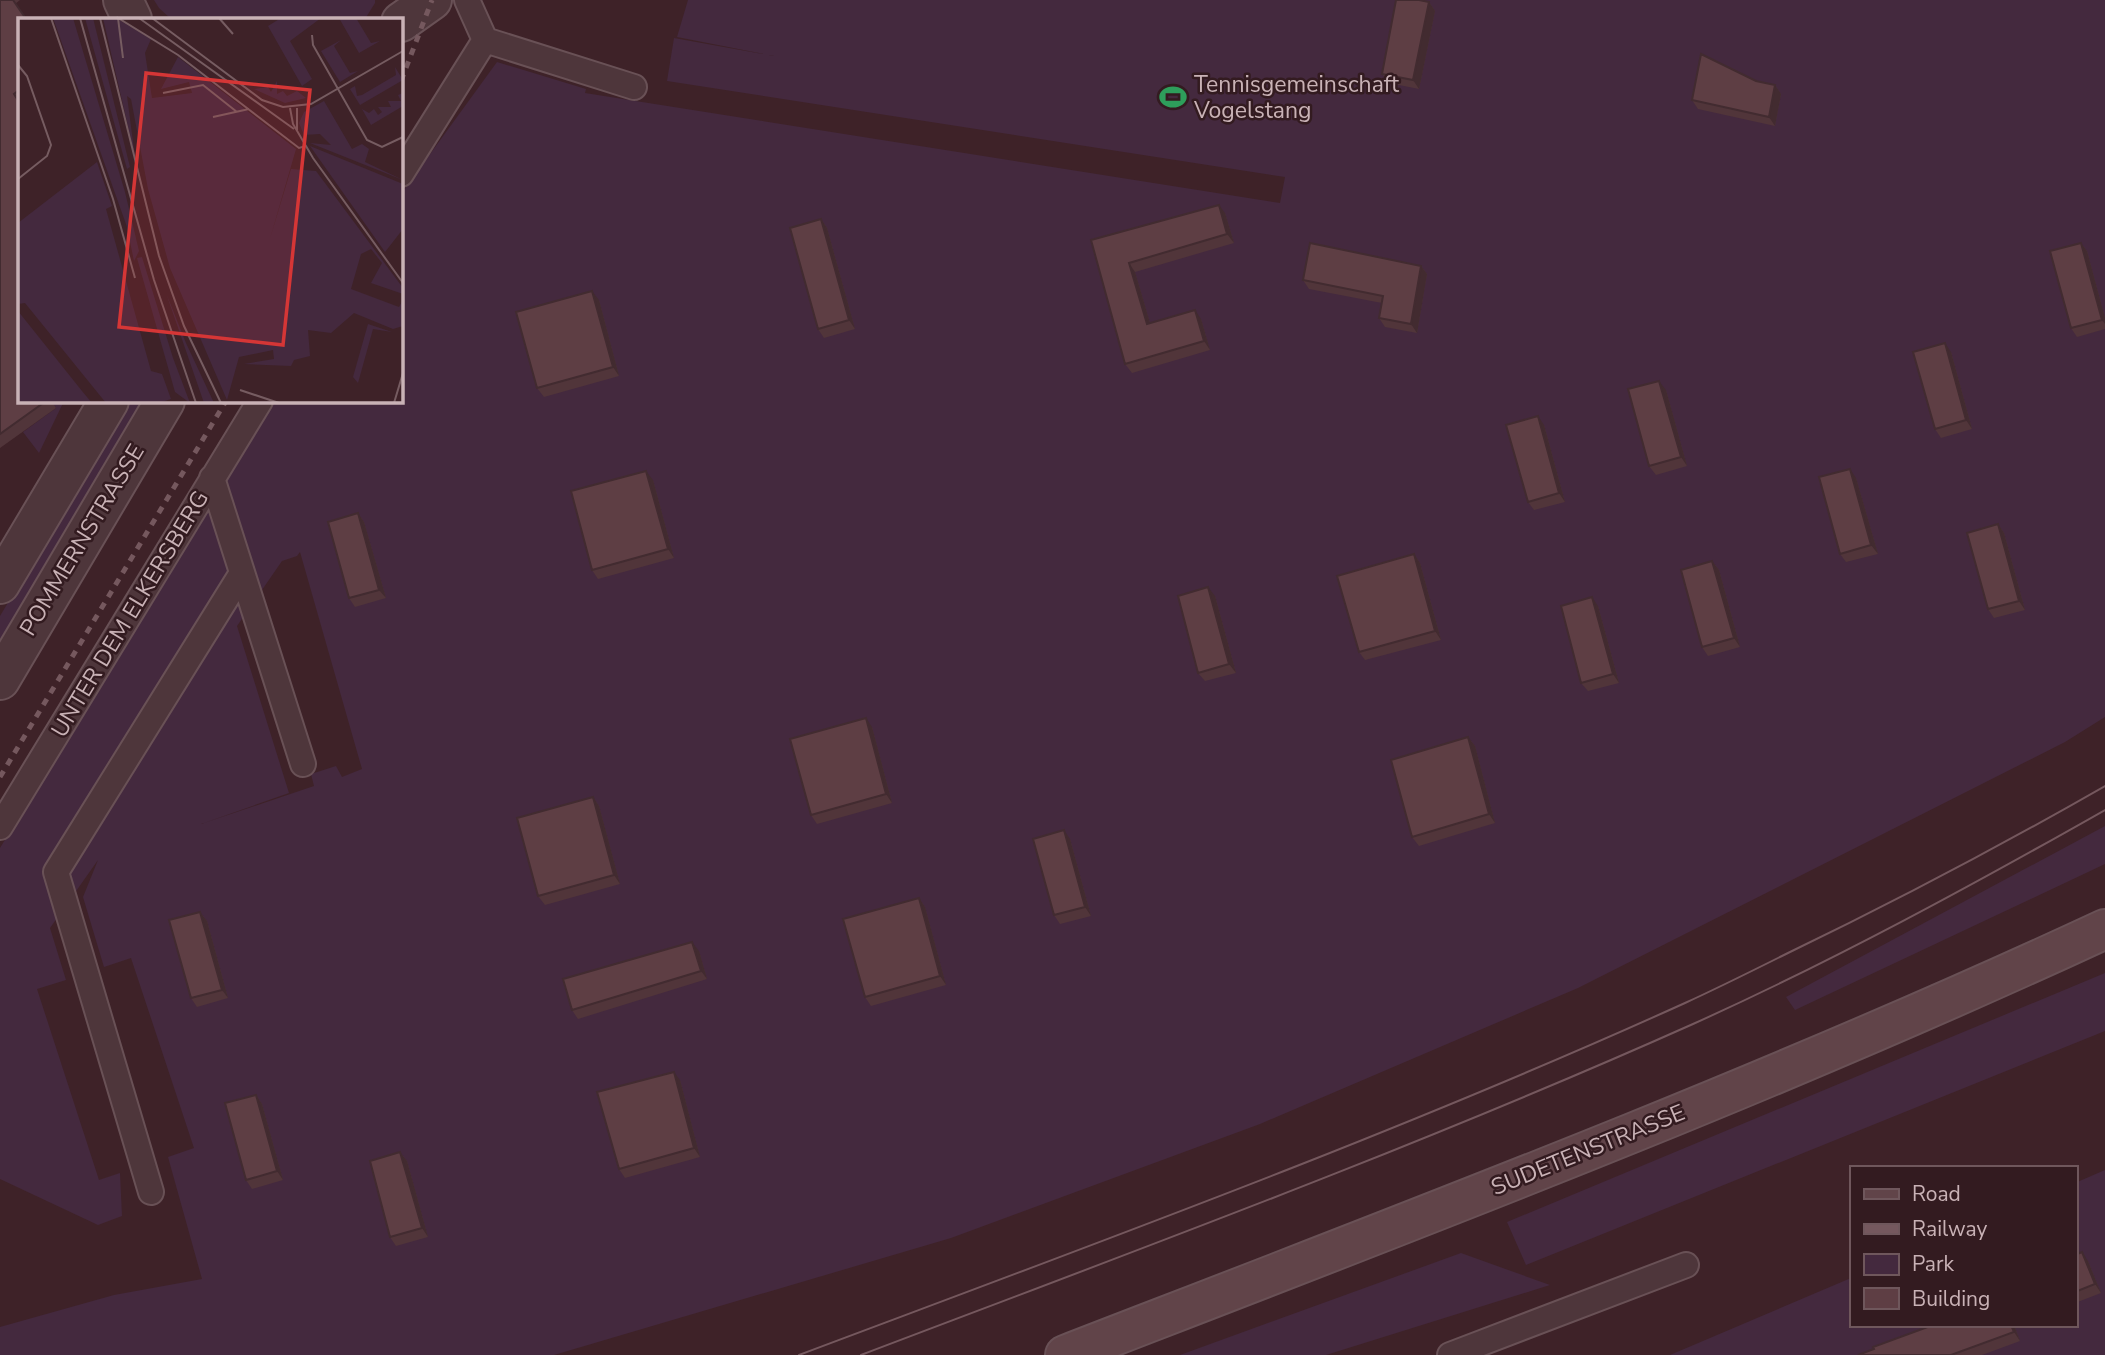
<svg xmlns="http://www.w3.org/2000/svg" width="2105" height="1355" viewBox="0 0 2105 1355" font-family="'Nunito Sans',sans-serif">
	<style>
		.green { fill: #44293e; fill-rule: evenodd }
		.lines { fill: none; stroke-linecap: round; stroke-linejoin: round }
		.lane-casing { stroke: #695156; stroke-width: 28 }
		.street-casing { stroke: #695156; stroke-width: 42 }
		.secondary-casing { stroke: #695156; stroke-width: 42 }
		.lane { stroke: #4e363b; stroke-width: 24 }
		.street { stroke: #4e363b; stroke-width: 38 }
		.secondary { stroke: #614449; stroke-width: 38 }
		.tram { stroke: #75585e; stroke-width: 2 }
		.rail { stroke: #75585e; stroke-width: 5; stroke-dasharray: 7 7; stroke-linecap: butt }
		.wall { fill: #51353a }
		.shaded-wall { fill: #422b30 }
		.building { fill: #5e3e44; stroke: #422b30; stroke-width: 2 }
		.labels { text-anchor: middle; dominant-baseline: central; stroke-width: 5; stroke-linejoin: round; paint-order: stroke }
		.poi-label { font-size: 23px; fill: #c9b2b6; stroke: #331b20; text-anchor: start }
		.street-label { font-size: 23px; fill: #c9b2b6; stroke: #331b20 }
		.inset-road { fill: none; stroke: #765c61; stroke-width: 2 }
		.view { fill: #d53636; fill-opacity: 0.15; stroke: #d53636; stroke-width: 3.5 }
		.inset-edge { fill: none; stroke: #c9b2b6; stroke-width: 3.5 }
	</style>
	<rect width="100%" height="100%" fill="#3e2228"/>
	<path class="green" d="M 154,0 L 375,0 L 375,3 L 365,19 L 171,19 L 159,8 Z
		M 688,0 L 2105,0 L 2105,717 L 2065,742 L 1578,988 L 1260,1124 L 951,1238 L 554,1355 L 0,1355 L 0,1327 L 114,1295 L 202,1279 L 168,1157 L 194,1148 L 131,958 L 104,967 L 83,897 L 98,860 L 50,928 L 66,980 L 37,989 L 99,1180 L 120,1173 L 122,1216 L 98,1225 L 0,1179 L 0,848 L 273,401 L 401,401 L 401,194 L 497,62 L 586,89 L 585,93 L 1280,203 L 1285,177 L 667,81 L 674,38 L 774,56 L 677,37 ZM 300,552 L 362,769 L 342,777 L 336,766 L 311,774 L 314,786 L 201,824 L 289,793 L 237,626 L 282,561 L 297,556 Z
		M 51,401 L 64,401 L 39,453 L 23,432 L 56,408 Z
		M 129,401 L 144,401 L 0,646 L 0,616 Z
		M 2105,826 L 2105,864 L 1795,1010 L 1786,997 Z
		M 2105,973 L 2105,1031 L 1526,1265 L 1507,1222 Z
		M 2105,1170 L 2105,1355 L 1670,1355 L 1851,1278 L 1851,1325 L 2075,1325 L 2075,1183 Z
		M 1461,1253 L 1550,1285 L 1326,1355 L 1180,1355 Z"/>
	<g class="lines">
		<defs>
			<path id="lane" d="M 485,40 L 634,87
				M 401,174 L 485,40 L 467,0
				M 212,478 L 303,764
				M 0,827 L 260,401
				M 151,1192 L 56,872 L 242,573
				M 1450,1355 L 1686,1265"/>
			<path id="street" d="M 123,0 L 132,19
				M 401,22 L 432,0
				M 0,584 L 109,401
				M 0,680 L 165,401"/>
			<path id="secondary" d="M 1065,1355 C 1414,1220 1765,1087 2105,929"/>
		</defs>
		<use href="#lane" class="lane-casing"/>
		<use href="#street" class="street-casing"/>
		<use href="#secondary" class="secondary-casing"/>
		<use href="#lane" class="lane"/>
		<use href="#street" class="street"/>
		<use href="#secondary" class="secondary"/>
		<path class="tram" d="M 799,1355 C 1097,1243 1396,1134 1685,1003 C 1720,987 1754,970 1788,953 C 1896,901 2002,845 2105,786
			M 861,1355 C 1140,1249 1420,1146 1693,1024 C 1833,961 1971,886 2105,810"/>
		<path class="rail" d="M 401,81 L 432,0
			M 0,777 L 226,401"/>
	</g>
	<path class="wall" d="M 0,0 L 20,0 L 15,4 L 19,19 L 19,401 L 52,401 L 56,408 L 0,448 Z
		M 1429,2 L 1435,11 L 1419,89 L 1389,83 L 1382,74 Z
		M 1756,81 L 1775,85 L 1781,94 L 1775,126 L 1698,109 L 1692,100 Z
		M 1225,213 L 1234,243 L 1135,272 L 1150,323 L 1201,319 L 1210,350 L 1132,373 L 1125,364 L 1091,240 Z
		M 821,219 L 827,228 L 855,329 L 824,338 L 818,329 Z
		M 2081,243 L 2087,251 L 2105,318 L 2105,329 L 2077,337 L 2071,328 Z
		M 1421,266 L 1427,274 L 1417,333 L 1385,327 L 1379,318 L 1382,303 L 1309,289 L 1303,280 Z
		M 599,300 L 619,376 L 544,397 L 537,388 Z
		M 1951,352 L 1972,429 L 1941,438 L 1935,429 Z
		M 1666,390 L 1687,466 L 1656,475 L 1649,466 Z
		M 1544,425 L 1565,502 L 1534,510 L 1528,502 Z
		M 1856,478 L 1878,554 L 1846,562 L 1840,554 Z
		M 653,480 L 674,558 L 598,579 L 592,570 Z
		M 358,513 L 364,522 L 386,598 L 355,607 L 349,598 Z
		M 1998,524 L 2004,533 L 2025,610 L 1994,618 L 1988,609 Z
		M 1414,554 L 1420,563 L 1441,640 L 1365,660 L 1359,652 Z
		M 1712,561 L 1719,570 L 1740,647 L 1708,656 L 1702,647 Z
		M 1215,596 L 1236,673 L 1205,681 L 1198,673 Z
		M 1598,606 L 1619,683 L 1588,691 L 1581,683 Z
		M 872,727 L 892,803 L 817,824 L 811,815 Z
		M 1468,737 L 1475,746 L 1495,823 L 1419,846 L 1412,837 Z
		M 593,797 L 599,806 L 620,884 L 545,905 L 538,896 Z
		M 1070,839 L 1091,916 L 1060,924 L 1054,915 Z
		M 919,898 L 925,907 L 946,985 L 871,1006 L 865,997 Z
		M 200,912 L 207,921 L 228,998 L 197,1007 L 191,998 Z
		M 699,951 L 707,979 L 578,1019 L 572,1010 Z
		M 680,1080 L 700,1157 L 625,1178 L 619,1169 Z
		M 256,1095 L 262,1104 L 283,1180 L 252,1189 L 246,1180 Z
		M 400,1152 L 407,1161 L 428,1237 L 396,1246 L 390,1237 Z
		M 2075,1255 L 2088,1261 L 2101,1293 L 2075,1303 Z
		M 2014,1325 L 2020,1341 L 1982,1355 L 1858,1355 Z"/>
	<path class="shaded-wall" d="M 1429,2 L 1435,11 L 1419,89 L 1413,80 Z
		M 1775,85 L 1781,94 L 1775,126 L 1769,117 Z
		M 1219,205 L 1225,213 L 1234,243 L 1227,234 Z
		M 821,219 L 827,228 L 855,329 L 849,320 Z
		M 2081,243 L 2087,251 L 2105,318 L 2105,324 L 2102,320 Z
		M 1129,263 L 1135,272 L 1153,333 L 1147,324 Z
		M 1421,266 L 1427,274 L 1417,333 L 1411,324 Z
		M 592,291 L 599,300 L 619,376 L 613,367 Z
		M 1195,310 L 1201,319 L 1210,350 L 1204,341 Z
		M 1945,343 L 1951,352 L 1972,429 L 1966,420 Z
		M 1659,381 L 1666,390 L 1687,466 L 1681,457 Z
		M 1538,416 L 1544,425 L 1565,502 L 1559,493 Z
		M 1850,469 L 1856,478 L 1878,554 L 1871,545 Z
		M 646,471 L 653,480 L 674,558 L 668,549 Z
		M 358,513 L 364,522 L 386,598 L 379,590 Z
		M 1998,524 L 2004,533 L 2025,610 L 2019,601 Z
		M 1414,554 L 1420,563 L 1441,640 L 1435,631 Z
		M 1712,561 L 1719,570 L 1740,647 L 1734,638 Z
		M 1208,587 L 1215,596 L 1236,673 L 1229,664 Z
		M 1592,597 L 1598,606 L 1619,683 L 1613,674 Z
		M 866,718 L 872,727 L 892,803 L 886,794 Z
		M 1468,737 L 1475,746 L 1495,823 L 1489,814 Z
		M 593,797 L 599,806 L 620,884 L 614,875 Z
		M 1064,830 L 1070,839 L 1091,916 L 1085,907 Z
		M 919,898 L 925,907 L 946,985 L 940,976 Z
		M 200,912 L 207,921 L 228,998 L 222,990 Z
		M 692,942 L 699,951 L 707,979 L 701,971 Z
		M 674,1072 L 680,1080 L 700,1157 L 694,1148 Z
		M 256,1095 L 262,1104 L 283,1180 L 277,1171 Z
		M 400,1152 L 407,1161 L 428,1237 L 422,1228 Z
		M 2082,1252 L 2088,1261 L 2101,1293 L 2095,1284 Z
		M 2011,1325 L 2014,1325 L 2020,1341 L 2014,1332 Z"/>
	<path class="building" d="M 0,0 L 13,0 L 26,19 L 19,19 L 19,90 L 14,94 L 19,102 L 19,401 L 46,401 L 0,434 Z
		M 1396,0 L 1419,0 L 1429,2 L 1413,80 L 1382,74 Z
		M 1701,54 L 1756,81 L 1775,85 L 1769,117 L 1692,100 Z
		M 1219,205 L 1227,234 L 1129,263 L 1147,324 L 1195,310 L 1204,341 L 1125,364 L 1091,240 Z
		M 821,219 L 849,320 L 818,329 L 790,228 Z
		M 1310,243 L 1421,266 L 1411,324 L 1379,318 L 1383,296 L 1303,280 Z
		M 2081,243 L 2102,320 L 2071,328 L 2050,251 Z
		M 592,291 L 613,367 L 537,388 L 516,312 Z
		M 1945,343 L 1966,420 L 1935,429 L 1913,352 Z
		M 1659,381 L 1681,457 L 1649,466 L 1628,389 Z
		M 1538,416 L 1559,493 L 1528,502 L 1506,425 Z
		M 1850,469 L 1871,545 L 1840,554 L 1819,477 Z
		M 646,471 L 668,549 L 592,570 L 571,491 Z
		M 358,513 L 379,590 L 349,598 L 328,522 Z
		M 1998,524 L 2019,601 L 1988,609 L 1967,533 Z
		M 1414,554 L 1435,631 L 1359,652 L 1337,576 Z
		M 1712,561 L 1734,638 L 1702,647 L 1681,570 Z
		M 1208,587 L 1229,664 L 1198,673 L 1178,596 Z
		M 1592,597 L 1613,674 L 1581,683 L 1561,606 Z
		M 866,718 L 886,794 L 811,815 L 790,739 Z
		M 1468,737 L 1489,814 L 1412,837 L 1391,760 Z
		M 593,797 L 614,875 L 538,896 L 517,818 Z
		M 1064,830 L 1085,907 L 1054,915 L 1033,839 Z
		M 919,898 L 940,976 L 865,997 L 843,919 Z
		M 200,912 L 222,990 L 191,998 L 169,920 Z
		M 692,942 L 701,971 L 572,1010 L 563,979 Z
		M 674,1072 L 694,1148 L 619,1169 L 597,1092 Z
		M 256,1095 L 277,1171 L 246,1180 L 225,1103 Z
		M 400,1152 L 422,1228 L 390,1237 L 370,1161 Z
		M 2082,1252 L 2095,1284 L 2075,1292 L 2075,1255 Z
		M 1933,1325 L 2011,1325 L 2014,1332 L 1951,1355 L 1858,1355 L 1874,1349 L 1873,1347 Z"/>
	<defs>
		<symbol id="stadium-bare" viewBox="-9 -9 18 18"><path d="M0-5a6.5 5 0 1 0 0 10a6.5 5 0 1 0 0-10ZM-3.5-1.8h7v3.6h-7Z" fill="#2e9e5b" stroke="#331b20" stroke-width="2.5" paint-order="stroke"/></symbol>
	</defs>
	<g fill-rule="evenodd">
		<use href="#stadium-bare" x="1154" y="78" width="38" height="38"/>
	</g>
	<g class="labels">
		<g class="poi-label">
			<text x="1194" y="84">Tennisgemeinschaft<tspan x="1194" dy="26">Vogelstang</tspan></text>
		</g>
		<g class="street-label">
			<text transform="translate(82 540) rotate(-59)">POMMERNSTRASSE</text>
			<text transform="translate(130 614) rotate(-59)">UNTER DEM ELKERSBERG</text>
			<text transform="translate(1588 1150) rotate(-22)">SUDETENSTRASSE</text>
		</g>
	</g>
	<g transform="translate(18 18)">
		<rect width="385" height="385" fill="#3e2228"/>
		<path d="M 35,0 L 55,0 L 107,174 L 121,233 L 116,243 L 109,209 ZM 67,0 L 75,0 L 112,149 L 109,151 ZM 85,0 L 98,0 L 133,21 L 127,35 L 134,80 L 174,75 L 171,64 L 143,71 L 160,39 L 278,131 L 251,224 L 273,151 L 298,153 L 385,270 L 385,276 L 353,265 L 364,245 L 353,231 L 343,236 L 333,271 L 381,289 L 385,282 L 385,308 L 375,311 L 336,295 L 313,315 L 290,312 L 292,338 L 276,342 L 273,348 L 226,346 L 256,341 L 255,332 L 221,339 L 209,382 L 152,250 L 130,171 L 113,81 L 109,78 L 117,139 ZM 263,0 L 303,0 L 272,23 L 294,61 L 284,68 L 250,8 ZM 321,0 L 338,0 L 353,25 L 362,23 L 341,35 ZM 323,22 L 316,28 L 332,55 L 340,53 L 322,64 L 303,33 ZM 377,49 L 385,62 L 342,87 L 332,71 L 337,68 L 339,78 L 344,77 L 378,57 ZM 259,63 L 259,76 L 265,73 L 269,78 L 279,73 L 288,80 L 267,85 L 236,71 L 250,69 L 253,74 ZM 385,75 L 385,88 L 353,107 L 344,91 L 351,95 L 356,91 L 360,97 L 364,94 L 360,89 L 373,89 L 370,83 L 383,83 L 380,77 ZM 306,83 L 334,131 L 344,126 L 351,131 L 347,144 L 385,162 L 292,125 L 313,127 L 302,116 L 286,117 L 281,105 L 286,94 ZM 292,128 L 385,166 L 385,211 L 367,234 ZM 79,144 L 94,188 L 88,191 L 133,353 L 144,356 L 153,381 L 141,385 L 88,385 L 7,285 L 0,286 L 0,205 ZM 124,239 L 155,340 L 172,385 L 157,374 L 119,240 ZM 148,275 L 168,325 L 196,385 L 186,385 ZM 0,293 L 64,373 L 74,385 L 0,385 ZM 350,306 L 374,314 L 355,311 L 340,365 L 335,359 Z" fill="#44293e"/>
		<path class="inset-road" d="M 33,0 L 95,181 L 117,260M 62,0 L 136,262 L 178,385M 82,0 L 141,238 L 166,308 L 203,385M 121,0 L 276,111M 134,0 L 244,82 L 265,89 L 293,86 L 385,33M 201,0 L 215,16M 294,17 L 295,27 L 349,122 L 364,129 L 385,119M 105,40 L 100,0 L 160,37 L 281,130 L 288,128M 0,47 L 9,58 L 33,127 L 29,138 L 0,161M 145,75 L 185,67 L 219,94M 272,90 L 275,106 L 295,140 L 385,265M 195,99 L 231,91M 279,112 L 279,90M 222,372 L 261,385M 376,385 L 385,355"/>
		<path class="view" d="M 128,55 L 292,72 L 265,327 L 101,309 Z"/>
		<rect width="385" height="385" class="inset-edge"/>
	</g>
	<rect x="1850" y="1166" width="228" height="161" fill="#331b20" stroke="#6f575c" stroke-width="2"/>
	<rect x="1864" y="1189" width="35" height="10" fill="#614449" stroke="#6f575c" stroke-width="2"/>
	<text x="1912" y="1201" font-size="21" fill="#c9b2b6">Road</text>
	<rect x="1864" y="1224" width="35" height="10" fill="#75585e" stroke="#6f575c" stroke-width="2"/>
	<text x="1912" y="1236" font-size="21" fill="#c9b2b6">Railway</text>
	<rect x="1864" y="1254" width="35" height="21" fill="#44293e" stroke="#6f575c" stroke-width="2"/>
	<text x="1912" y="1271" font-size="21" fill="#c9b2b6">Park</text>
	<rect x="1864" y="1288" width="35" height="21" fill="#5e3e44" stroke="#6f575c" stroke-width="2"/>
	<text x="1912" y="1306" font-size="21" fill="#c9b2b6">Building</text>
</svg>
